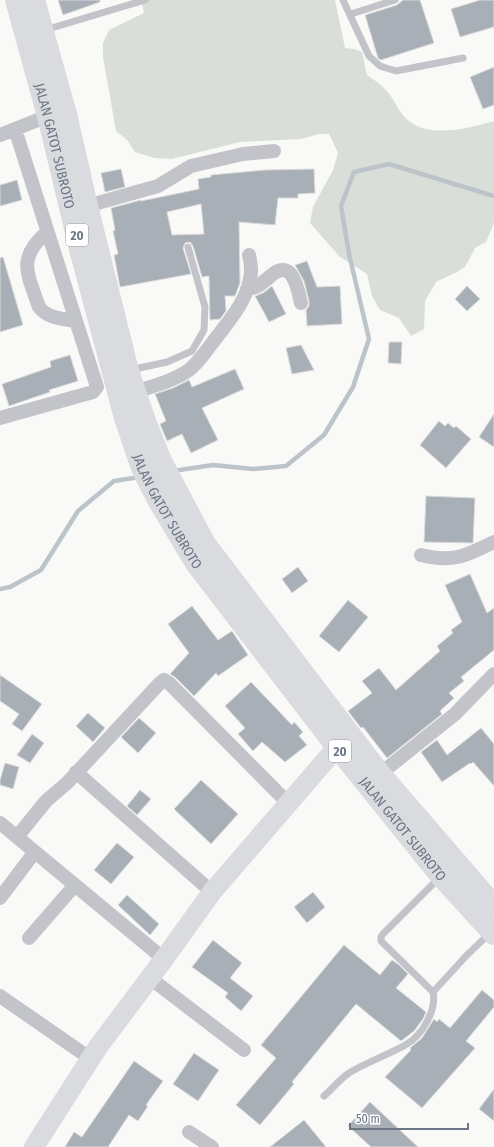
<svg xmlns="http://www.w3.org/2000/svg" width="494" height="1147" viewBox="0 0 494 1147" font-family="'Fira Sans Condensed',sans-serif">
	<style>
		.green { fill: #d9ded8 }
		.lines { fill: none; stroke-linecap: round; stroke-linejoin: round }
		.stream { stroke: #bcc3c9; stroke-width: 4.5 }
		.building { fill: #a9afb6; stroke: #dbdcda; fill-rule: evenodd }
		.lane { stroke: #c2c4c9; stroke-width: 7 }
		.street { stroke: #c2c4c9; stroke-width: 14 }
		.secondary { stroke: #d9dbdf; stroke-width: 20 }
		.highway { stroke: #d9dbdf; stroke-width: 22 }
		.labels { text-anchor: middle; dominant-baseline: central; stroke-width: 4; stroke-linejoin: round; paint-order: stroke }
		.shield { fill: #fff; stroke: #989faa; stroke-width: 1 }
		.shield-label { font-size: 13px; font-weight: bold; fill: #6c7685 }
		.street-label { font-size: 14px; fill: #6c7685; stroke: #fff }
	</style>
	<rect width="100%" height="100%" fill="#f9faf8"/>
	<path class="green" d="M 141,0 L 335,0 L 345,48 L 355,49 L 362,52 L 367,75 C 376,81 383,86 390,95 C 396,103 400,114 408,120 C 429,139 470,128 494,121 L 494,223 L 486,242 L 475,248 L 465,267 L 457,272 L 436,282 L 425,301 L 424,329 L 411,336 L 399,318 L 380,310 L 372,296 L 367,274 L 340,257 L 310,223 L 313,207 L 333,170 L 338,153 L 329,134 L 319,134 L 301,139 L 240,142 L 172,159 L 154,158 L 135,152 L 127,140 L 116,131 L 103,57 L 103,43 L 109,30 L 144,13 Z"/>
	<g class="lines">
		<path class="stream" d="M 173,471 L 213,465 L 253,469 L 286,466 L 324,435 L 353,387 L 369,339 L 349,254 L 341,206 L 354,172 L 389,164 L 494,196
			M 0,589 L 10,587 L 41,570 L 78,511 L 114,481 L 140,477"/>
	</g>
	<path class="building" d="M 58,0 L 100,0 L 100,2 L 63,15 Z
		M 403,0 L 420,0 L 434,43 L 381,60 L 378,58 L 365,15 L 397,5 Z
		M 480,0 L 494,0 L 494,27 L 460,37 L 451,9 Z
		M 494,67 L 494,105 L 483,109 L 470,77 Z
		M 121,169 L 125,187 L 105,192 L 101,173 Z
		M 314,169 L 315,193 L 298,194 L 298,198 L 278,198 L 275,225 L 239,222 L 240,283 L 235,296 L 225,296 L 226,311 L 220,319 L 210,320 L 209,276 L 202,277 L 193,246 L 190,242 L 185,243 L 183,248 L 191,274 L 120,287 L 114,255 L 118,254 L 113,231 L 115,230 L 111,208 L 141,200 L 141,201 L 199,189 L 198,179 L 211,177 L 211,175 L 265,170 ZM 201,204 L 204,234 L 172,235 L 167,212 Z
		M 17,180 L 22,200 L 0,206 L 0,185 Z
		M 3,257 L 23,325 L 0,332 L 0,258 Z
		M 307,261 L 317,287 L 340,286 L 342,324 L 307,326 L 306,310 L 309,306 L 309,301 L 304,281 L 295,265 Z
		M 272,286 L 286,314 L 269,322 L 255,296 L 263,293 Z
		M 467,286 L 480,299 L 467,311 L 455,299 Z
		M 389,342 L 402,342 L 401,364 L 388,363 Z
		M 301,345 L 314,370 L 292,374 L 286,348 Z
		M 70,355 L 78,381 L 49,390 L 50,392 L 9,406 L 2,384 L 51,367 L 50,361 Z
		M 235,369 L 244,389 L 202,408 L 218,440 L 191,453 L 182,434 L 167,441 L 160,424 L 166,421 L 155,394 L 173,388 L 189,380 L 192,387 Z
		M 494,414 L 494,447 L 479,437 Z
		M 439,421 L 445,426 L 448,423 L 454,428 L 456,426 L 471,439 L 446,468 L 420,445 Z
		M 426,496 L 475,498 L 473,543 L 424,542 Z
		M 298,567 L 308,581 L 292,593 L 282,579 Z
		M 470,574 L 487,613 L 494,608 L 494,650 L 461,677 L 464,681 L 449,693 L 454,698 L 440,711 L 442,714 L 387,758 L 363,727 L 361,728 L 348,711 L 372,693 L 362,681 L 379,668 L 396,690 L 440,651 L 437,646 L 453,633 L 451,630 L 462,622 L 445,585 Z
		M 348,600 L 368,617 L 339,652 L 319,636 Z
		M 192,606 L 218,640 L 232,631 L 248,655 L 218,676 L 216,673 L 194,696 L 175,677 L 170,674 L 189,653 L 168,624 Z
		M 0,675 L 42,704 L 22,731 L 12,724 L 19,714 L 0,701 Z
		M 251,682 L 292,725 L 294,722 L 303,732 L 299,736 L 307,745 L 285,762 L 262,742 L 253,751 L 238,734 L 245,728 L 225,706 Z
		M 88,713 L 105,728 L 93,742 L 76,726 Z
		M 139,718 L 156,733 L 138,753 L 121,737 Z
		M 481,728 L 494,744 L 494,786 L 473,762 L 471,764 L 470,763 L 442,782 L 421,752 L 437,740 L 447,755 Z
		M 32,734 L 44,743 L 30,763 L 17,755 Z
		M 5,763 L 19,767 L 13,789 L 0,785 L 0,780 Z
		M 201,780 L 238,814 L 211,844 L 174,809 Z
		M 140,790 L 151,799 L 137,815 L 127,806 Z
		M 117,843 L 134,857 L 111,884 L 94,870 Z
		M 313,892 L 325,907 L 307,923 L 294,907 Z
		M 127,895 L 159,924 L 150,935 L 118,905 Z
		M 213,940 L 242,963 L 230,978 L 253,996 L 241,1011 L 225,997 L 228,993 L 192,967 Z
		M 344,945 L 380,975 L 392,960 L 399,965 L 408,974 L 396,988 L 426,1012 L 423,1019 L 414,1031 L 401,1041 L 356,1004 L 292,1082 L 294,1084 L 260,1125 L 236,1105 L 276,1058 L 261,1045 Z
		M 482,990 L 494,1000 L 494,1007 L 466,1041 L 475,1048 L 422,1108 L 385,1077 L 411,1050 L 410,1048 L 422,1038 L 434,1019 L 437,1022 L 439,1019 L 450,1028 Z
		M 194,1053 L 219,1070 L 198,1101 L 173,1084 Z
		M 134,1061 L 163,1081 L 146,1105 L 148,1106 L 138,1121 L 129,1115 L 108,1147 L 65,1147 L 74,1132 L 82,1137 Z
		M 494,1089 L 494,1121 L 479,1109 Z
		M 370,1102 L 418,1147 L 371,1147 L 348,1126 Z
		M 304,1120 L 326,1147 L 270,1147 Z"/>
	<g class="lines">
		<path class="lane" d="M 343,0 L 369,56 L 380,66 L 396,71 L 463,58
			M 351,14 L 395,0
			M 45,30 L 145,0
			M 130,370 L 167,362 L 192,351 L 204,330 L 205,307 L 188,247
			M 439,878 L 383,934 L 381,937 L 381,941 L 433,992 L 467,955 L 490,933
			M 324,1096 C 332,1089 340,1079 349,1073 C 367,1062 388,1055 407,1044 C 422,1035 437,1010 433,992"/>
		<path class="street" d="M 0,135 L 48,116 L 56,115
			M 87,206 L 158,186 L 191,166 L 243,154 L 274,151
			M 47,232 C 16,259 28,274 39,307 C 47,318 62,319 75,321
			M 247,289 C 259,288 264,281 273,274 C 293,259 298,290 301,303
			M 135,392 C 153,386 173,381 189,370 C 199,362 205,352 213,342 C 227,323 246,303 250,279 C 252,271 251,263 249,255
			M 0,418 L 93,392 L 97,387 L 15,129
			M 421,555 C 452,563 466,556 494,542
			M 76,772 L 212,892
			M 380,774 L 455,714 L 494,674
			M 0,823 L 164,959
			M 17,837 L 46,801 L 67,783 L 159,684 L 164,680 L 169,683 L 288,803
			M 0,898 L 34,853
			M 29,938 L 75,885
			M 150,978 L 244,1050
			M 0,996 L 91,1059
			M 189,1132 L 212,1147"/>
		<path class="secondary" d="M 34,1147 L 98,1047 L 164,959 L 212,892 L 337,747"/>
		<g class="highway">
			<path id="s1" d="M 16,0 L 48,116 L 81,253 L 125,418 L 142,468 L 157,498 L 195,562 L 337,747 L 441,876 L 494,934"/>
			<path d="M 34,0 L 66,114 L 87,206 L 128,371 L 145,421 L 161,461 L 205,544 L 380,774 L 494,906"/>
		</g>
	</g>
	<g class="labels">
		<g class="shield">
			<rect x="66" y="224" width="22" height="22" rx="3"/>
			<rect x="329" y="740" width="22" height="22" rx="3"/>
		</g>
		<g class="shield-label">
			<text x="77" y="235">20</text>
			<text x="340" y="751">20</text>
		</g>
		<g class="street-label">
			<text stroke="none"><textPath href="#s1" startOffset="151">JALAN GATOT SUBROTO</textPath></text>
			<text stroke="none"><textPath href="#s1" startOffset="535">JALAN GATOT SUBROTO</textPath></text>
			<text stroke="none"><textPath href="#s1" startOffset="931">JALAN GATOT SUBROTO</textPath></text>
		</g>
	</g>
	<path d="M350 1123v6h118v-6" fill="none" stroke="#6c7685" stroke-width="2"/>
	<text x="356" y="1123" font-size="12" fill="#6c7685" stroke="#ffffff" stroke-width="3" paint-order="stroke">50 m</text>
</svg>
